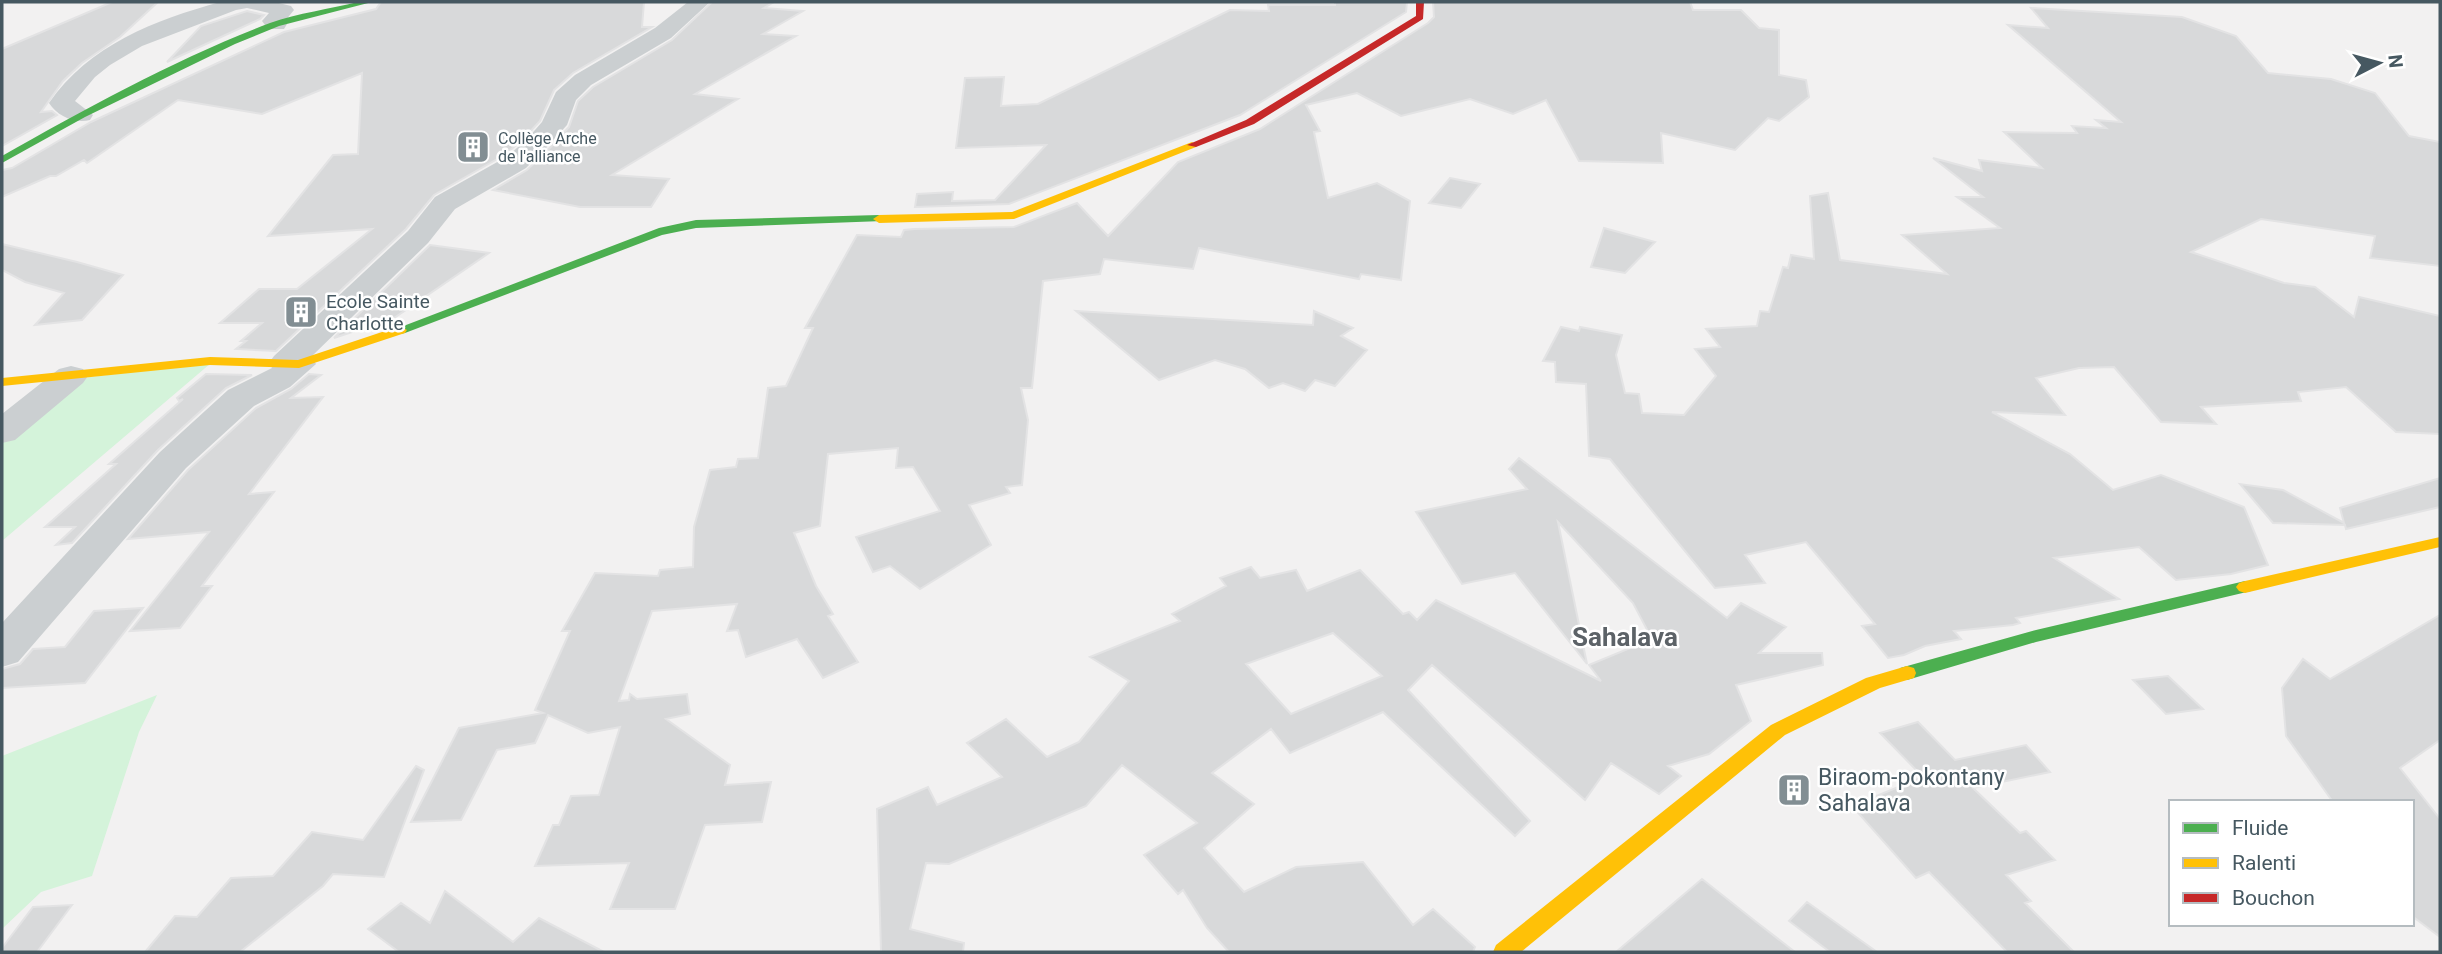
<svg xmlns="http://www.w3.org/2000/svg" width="2442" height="954" viewBox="0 0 2442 954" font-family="Roboto,sans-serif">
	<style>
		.green { fill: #d4f3da }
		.building { fill: #d8d9da; stroke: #e3e3e4; stroke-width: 2; fill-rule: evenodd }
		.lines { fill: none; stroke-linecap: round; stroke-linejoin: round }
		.street { fill: #cbcfd1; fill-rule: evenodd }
		.fast { fill: #4caf50; fill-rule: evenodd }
		.slow { fill: #ffc107; fill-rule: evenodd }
		.jam { fill: #c62828; fill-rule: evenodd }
		.labels { text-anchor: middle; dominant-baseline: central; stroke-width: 5; stroke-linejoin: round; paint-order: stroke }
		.far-poi-label { font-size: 16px; fill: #465861; stroke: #fff; text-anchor: start }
		.poi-label { font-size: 19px; fill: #465861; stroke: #fff; text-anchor: start }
		.near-poi-label { font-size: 23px; fill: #465861; stroke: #fff; text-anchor: start }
		.district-label { font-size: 26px; font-weight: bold; fill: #5c6267; stroke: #fff }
	</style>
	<rect width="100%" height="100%" fill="#f2f1f1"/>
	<path class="green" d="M 211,363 L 2,541 L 2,437 L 73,379 Z
		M 157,695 L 139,732 L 92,876 L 41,892 L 2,929 L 2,756 Z"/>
	<path class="building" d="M 112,2 L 158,2 L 120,37 L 82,63 L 63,81 L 41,112 L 52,111 L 57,115 L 2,146 L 2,49 Z
		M 381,2 L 644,2 L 642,27 L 652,27 L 573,73 L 554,90 L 540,121 L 526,136 L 506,154 L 434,195 L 406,229 L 276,351 L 236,349 L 246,341 L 241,341 L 262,323 L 220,323 L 259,289 L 297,289 L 372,229 L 268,236 L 333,155 L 358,154 L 362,73 L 262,114 L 178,100 L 87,163 L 84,160 L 56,176 L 50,176 L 2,197 L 2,170 L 12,168 L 91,122 L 284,32 L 376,9 Z
		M 712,2 L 774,2 L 764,8 L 803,11 L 763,34 L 796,36 L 695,94 L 738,99 L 612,175 L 669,179 L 651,207 L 580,207 L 493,190 L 527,170 L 548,150 L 569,127 L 578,101 L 593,87 L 672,40 Z
		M 1335,2 L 1407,2 L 1406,12 L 1240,115 L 1009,204 L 915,207 L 917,194 L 953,192 L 952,201 L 995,200 L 1046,145 L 956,148 L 965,78 L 1004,77 L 1001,106 L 1038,104 L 1230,10 L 1269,11 L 1268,5 L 1335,5 Z
		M 1433,2 L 1690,2 L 1693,10 L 1741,10 L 1759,28 L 1779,30 L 1779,75 L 1806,80 L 1809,97 L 1779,121 L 1768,118 L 1735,150 L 1661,133 L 1663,163 L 1579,161 L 1546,100 L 1513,114 L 1470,99 L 1401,116 L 1357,93 L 1306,105 L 1320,131 L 1314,132 L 1328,198 L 1377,183 L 1410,201 L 1401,280 L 1361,274 L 1359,279 L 1199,248 L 1193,269 L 1104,259 L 1100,274 L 1043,281 L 1032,388 L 1021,388 L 1028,420 L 1022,485 L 1006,487 L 1010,493 L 969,505 L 991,545 L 920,589 L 890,566 L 873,572 L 856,537 L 940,511 L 913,467 L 896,468 L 898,448 L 828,454 L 820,526 L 794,533 L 816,586 L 833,614 L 828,616 L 858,662 L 823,678 L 797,639 L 746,657 L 738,630 L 727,631 L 737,604 L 652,611 L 619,701 L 629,700 L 630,694 L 637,699 L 687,694 L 690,714 L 666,719 L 730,765 L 725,785 L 771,782 L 762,822 L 705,825 L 675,909 L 610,909 L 629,863 L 535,866 L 553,825 L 559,825 L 571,796 L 599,795 L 620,727 L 588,733 L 548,715 L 535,743 L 497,750 L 461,820 L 411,822 L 459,728 L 543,713 L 535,710 L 570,631 L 562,631 L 595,573 L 658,576 L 660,570 L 693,567 L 694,527 L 710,470 L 736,467 L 738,459 L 758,458 L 768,388 L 786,386 L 813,328 L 805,328 L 857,235 L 901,237 L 904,230 L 914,229 L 1014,227 L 1077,203 L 1108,236 L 1178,162 L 1260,129 L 1428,23 L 1434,17 Z
		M 2031,8 L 2182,17 L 2236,36 L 2268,73 L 2331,79 L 2375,93 L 2409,136 L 2440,142 L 2440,266 L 2370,258 L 2375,236 L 2261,219 L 2191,252 L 2284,283 L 2315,287 L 2354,317 L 2359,297 L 2440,316 L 2440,434 L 2396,432 L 2346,387 L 2298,392 L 2301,401 L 2201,407 L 2216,424 L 2161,422 L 2114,367 L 2079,368 L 2036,378 L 2065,415 L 1992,412 L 2070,454 L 2113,490 L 2161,475 L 2244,507 L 2268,565 L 2231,574 L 2176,580 L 2139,547 L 2054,558 L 2119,599 L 2016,618 L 2020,623 L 2013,625 L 1954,631 L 1961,639 L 1925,646 L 1904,655 L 1888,658 L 1862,626 L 1875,624 L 1806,542 L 1745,555 L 1765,583 L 1715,588 L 1610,459 L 1589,456 L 1586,384 L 1556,382 L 1555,362 L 1543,361 L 1561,327 L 1579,331 L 1580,327 L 1622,335 L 1616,355 L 1625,393 L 1639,394 L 1642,413 L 1684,415 L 1716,376 L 1695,349 L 1720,347 L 1706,329 L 1757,326 L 1760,311 L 1769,312 L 1783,267 L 1788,268 L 1791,255 L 1814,259 L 1810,196 L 1828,193 L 1840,260 L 1947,274 L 1902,235 L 2000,228 L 1957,197 L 1983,197 L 1933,158 L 1982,171 L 1979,160 L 2042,168 L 2004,132 L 2077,133 L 2072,126 L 2106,128 L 2096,120 L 2121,122 L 2008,25 L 2048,28 Z
		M 247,11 L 264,15 L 260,19 L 167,62 L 201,26 Z
		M 1450,178 L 1480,184 L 1461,208 L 1429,203 Z
		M 1604,228 L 1655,242 L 1625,273 L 1591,267 Z
		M 2,244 L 77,262 L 123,275 L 82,320 L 35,325 L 64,293 L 25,282 L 2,270 Z
		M 430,245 L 489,253 L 394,318 L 334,338 Z
		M 1076,311 L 1313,325 L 1314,311 L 1353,328 L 1341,336 L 1367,350 L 1335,386 L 1315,380 L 1305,391 L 1283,383 L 1269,388 L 1245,369 L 1215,360 L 1159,380 Z
		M 206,374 L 252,375 L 226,388 L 158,450 L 72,543 L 56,545 L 75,527 L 45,527 L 116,464 L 109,464 L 183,399 L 179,401 L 177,398 Z
		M 309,374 L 321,375 L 291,398 L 323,397 L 249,494 L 274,492 L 202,586 L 212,586 L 180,628 L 130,631 L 209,532 L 128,539 L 188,470 L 256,408 L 291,389 Z
		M 1519,458 L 1727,618 L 1741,603 L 1786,627 L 1759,653 L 1822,653 L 1823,665 L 1736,685 L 1751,721 L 1709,754 L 1668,766 L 1681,776 L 1659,794 L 1611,763 L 1585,800 L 1432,665 L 1408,690 L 1530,821 L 1515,836 L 1383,712 L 1290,753 L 1271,729 L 1212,773 L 1254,804 L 1204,848 L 1244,892 L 1296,867 L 1363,862 L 1413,925 L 1433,909 L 1475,947 L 1473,952 L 1229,952 L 1207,928 L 1183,890 L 1178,894 L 1144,855 L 1197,823 L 1122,765 L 1086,806 L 949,864 L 926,863 L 910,929 L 964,943 L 963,952 L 881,952 L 877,809 L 928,787 L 937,805 L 1002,777 L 967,743 L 1006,719 L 1047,757 L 1079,742 L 1129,681 L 1090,657 L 1180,621 L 1172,614 L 1226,586 L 1220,578 L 1251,567 L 1260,578 L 1296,570 L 1307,591 L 1360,570 L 1403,614 L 1409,612 L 1417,620 L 1436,600 L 1601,681 L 1589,665 L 1652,639 L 1633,603 L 1558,522 L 1587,664 L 1515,573 L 1462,584 L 1416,512 L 1527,489 L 1509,469 ZM 1333,633 L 1382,676 L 1291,714 L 1246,664 Z
		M 2440,478 L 2440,507 L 2346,529 L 2345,525 L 2273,523 L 2240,484 L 2283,490 L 2344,523 L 2340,508 Z
		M 143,608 L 85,683 L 2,688 L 2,669 L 20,664 L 33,649 L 65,647 L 94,611 Z
		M 2440,615 L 2440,740 L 2400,768 L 2440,819 L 2440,937 L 2412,916 L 2412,802 L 2333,802 L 2286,736 L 2282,688 L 2303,659 L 2330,679 Z
		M 2168,676 L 2203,709 L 2166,714 L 2133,680 Z
		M 1918,722 L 1955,760 L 2026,745 L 2050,772 L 1973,788 L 2020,833 L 2026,831 L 2055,860 L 2006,875 L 2031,901 L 2025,903 L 2074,952 L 2007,952 L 1929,872 L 1916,878 L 1852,806 L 1923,777 L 1880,733 Z
		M 416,766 L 424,770 L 384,877 L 333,874 L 323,886 L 240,952 L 145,952 L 175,916 L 197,917 L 231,878 L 273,876 L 312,832 L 363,840 Z
		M 1702,879 L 1755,921 L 1795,952 L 1616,952 Z
		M 445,891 L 513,942 L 539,918 L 604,952 L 399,952 L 368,929 L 401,903 L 430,923 Z
		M 1807,902 L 1877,952 L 1830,952 L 1789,921 Z
		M 72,905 L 37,952 L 2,952 L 2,948 L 33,907 Z"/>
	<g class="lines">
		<path class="street" d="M 220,2 L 275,2 L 291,6 L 294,10 L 285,21 L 287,24 L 284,29 L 268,29 L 262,21 L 269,13 L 247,8 L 236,10 L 142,46 L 110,65 L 95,77 L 75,101 L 93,115 L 90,120 C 75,124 57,116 49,103 C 89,45 155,20 220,2 Z
			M 688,2 L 710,2 L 671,38 L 591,85 L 576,100 L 567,125 L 546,148 L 526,168 L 455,209 L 428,243 L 311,357 L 316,364 L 290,387 L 254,406 L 186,468 L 18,662 L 2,667 L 2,623 L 160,452 L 228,390 L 272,368 L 269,363 L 274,356 L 408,231 L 435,197 L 508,156 L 528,138 L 542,122 L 556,92 L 575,75 L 655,28 Z
			M 71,366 L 83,369 L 88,376 L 83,383 L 15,440 L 2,443 L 2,414 L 59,369 Z"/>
		<path class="fast" d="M 358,2 L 372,2 L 279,26 L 235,44 L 85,117 L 2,163 L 2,156 C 86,108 180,57 270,23 C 298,13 330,9 358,2 Z
			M 879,215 L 885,219 L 883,221 L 696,228 L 662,235 L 405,333 L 400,334 L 393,330 L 659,228 L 696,220 Z
			M 2245,581 L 2251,583 L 2254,587 L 2251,591 L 2036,642 L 1907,680 L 1900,678 L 1898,673 L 1900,668 L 2036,630 Z"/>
		<path class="slow" d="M 1192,142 L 1197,145 L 1196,147 L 1014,219 L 879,223 L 873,219 L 879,215 L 1012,212 Z
			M 400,326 L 407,330 L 405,333 L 299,368 L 210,365 L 2,386 L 2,378 L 210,357 L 298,360 Z
			M 2440,537 L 2440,547 L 2245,593 L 2239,591 L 2236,587 L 2239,583 L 2245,581 Z
			M 1907,666 L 1914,668 L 1916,673 L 1914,678 L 1880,688 L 1785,735 L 1521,952 L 1493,952 L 1496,945 L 1771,725 L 1866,678 Z"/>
		<path class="jam" d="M 1416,2 L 1424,2 L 1423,19 L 1254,124 L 1196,147 L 1187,145 L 1246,120 L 1416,16 Z"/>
	</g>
	<defs>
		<symbol id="building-square" viewBox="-11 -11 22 22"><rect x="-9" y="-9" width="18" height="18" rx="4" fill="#828e93" stroke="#fff"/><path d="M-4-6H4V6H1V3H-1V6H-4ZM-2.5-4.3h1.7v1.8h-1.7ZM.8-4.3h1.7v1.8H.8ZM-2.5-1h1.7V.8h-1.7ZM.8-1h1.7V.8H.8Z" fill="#fff"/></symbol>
	</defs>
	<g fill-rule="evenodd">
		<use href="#building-square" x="454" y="128" width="38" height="38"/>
		<use href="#building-square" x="282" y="293" width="38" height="38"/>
		<use href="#building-square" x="1775" y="771" width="38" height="38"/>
	</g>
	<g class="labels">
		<g class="far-poi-label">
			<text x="498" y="138">Collège Arche<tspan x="498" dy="18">de l'alliance</tspan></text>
		</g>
		<g class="poi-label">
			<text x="326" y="301">Ecole Sainte<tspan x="326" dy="22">Charlotte</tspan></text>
		</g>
		<g class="near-poi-label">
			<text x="1818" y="777">Biraom-pokontany<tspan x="1818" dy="26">Sahalava</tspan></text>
		</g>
		<g class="district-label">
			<text x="1625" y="637">Sahalava</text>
		</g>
	</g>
	<rect width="2442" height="954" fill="none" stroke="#465861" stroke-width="7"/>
	<rect x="2169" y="800" width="245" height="126" fill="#ffffff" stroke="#b5bcc0" stroke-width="2"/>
	<rect x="2183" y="823" width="35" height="10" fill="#4caf50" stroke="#b5bcc0" stroke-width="2"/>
	<text x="2232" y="835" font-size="21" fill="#465861">Fluide</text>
	<rect x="2183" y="858" width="35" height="10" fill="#ffc107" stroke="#b5bcc0" stroke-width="2"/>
	<text x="2232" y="870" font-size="21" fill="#465861">Ralenti</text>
	<rect x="2183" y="893" width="35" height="10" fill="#c62828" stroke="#b5bcc0" stroke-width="2"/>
	<text x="2232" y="905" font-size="21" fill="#465861">Bouchon</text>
	<g transform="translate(2379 63) rotate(84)" stroke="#ffffff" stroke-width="5" paint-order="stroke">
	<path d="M0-5L12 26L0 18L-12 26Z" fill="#465861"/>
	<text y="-10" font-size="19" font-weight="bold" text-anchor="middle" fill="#465861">N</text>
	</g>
</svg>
